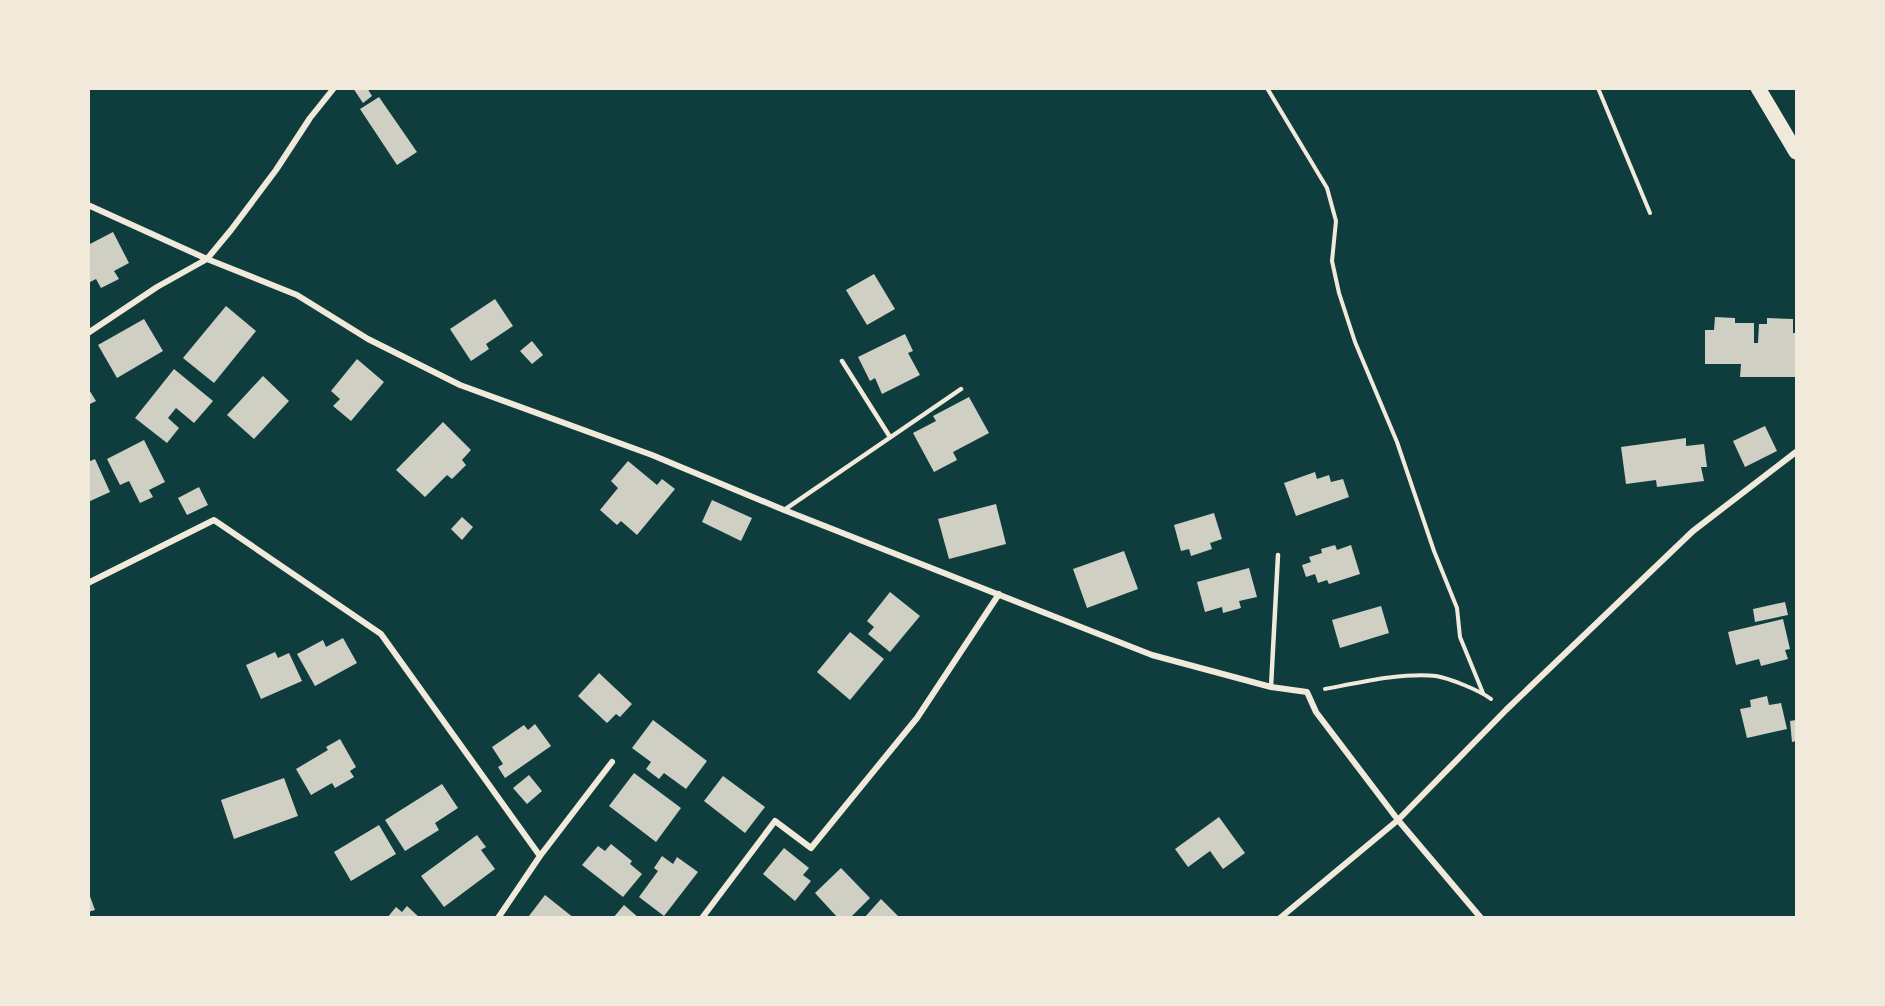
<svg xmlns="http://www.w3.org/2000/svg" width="1885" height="1006" viewBox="0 0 1885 1006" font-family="Raleway,sans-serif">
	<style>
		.building { fill: #cfcfc3 }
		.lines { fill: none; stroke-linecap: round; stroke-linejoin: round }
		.path { stroke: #f1e9da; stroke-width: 4 }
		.service { stroke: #f1e9da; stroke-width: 4.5 }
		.minor { stroke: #f1e9da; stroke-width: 6 }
		.primary { stroke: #f1e9da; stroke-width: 15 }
	</style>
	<rect width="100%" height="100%" fill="#0f3d3e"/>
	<path class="building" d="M 353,88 L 367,88 L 372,96 L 363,103 Z
		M 379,97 L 417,152 L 397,165 L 360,109 Z
		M 113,232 L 129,263 L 114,271 L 119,279 L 101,288 L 96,279 L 88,283 L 88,245 Z
		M 874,274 L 895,309 L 867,325 L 846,290 Z
		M 495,299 L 513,326 L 486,344 L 489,349 L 471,361 L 450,329 Z
		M 226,306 L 256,331 L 214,383 L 183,358 Z
		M 1715,317 L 1735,318 L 1735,323 L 1754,323 L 1754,343 L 1758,343 L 1759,324 L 1767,324 L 1767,318 L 1793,319 L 1793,333 L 1796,333 L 1796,377 L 1740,377 L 1741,364 L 1705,364 L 1705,330 L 1714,330 Z
		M 144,319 L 163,351 L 117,378 L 98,345 Z
		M 905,334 L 913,351 L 908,353 L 920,375 L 882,394 L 875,378 L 870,381 L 858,357 Z
		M 532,341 L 543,355 L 532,364 L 520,351 Z
		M 357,359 L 384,382 L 351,421 L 333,406 L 340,399 L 331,391 Z
		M 174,369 L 213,401 L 194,423 L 176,408 L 168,418 L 179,428 L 167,443 L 135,418 Z
		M 263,376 L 289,401 L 254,439 L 227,415 Z
		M 88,388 L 96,401 L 88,405 Z
		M 969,397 L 989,433 L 953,452 L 957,460 L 934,472 L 913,433 L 936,421 L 933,416 Z
		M 443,422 L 471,450 L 462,460 L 466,465 L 452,479 L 447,475 L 425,497 L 396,470 Z
		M 1765,426 L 1777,451 L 1745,467 L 1733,441 Z
		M 1686,438 L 1686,446 L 1704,444 L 1707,467 L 1701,467 L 1704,481 L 1657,487 L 1656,480 L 1626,484 L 1621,447 Z
		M 144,440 L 165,482 L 149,490 L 153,497 L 140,503 L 129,481 L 120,485 L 107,459 Z
		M 95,459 L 110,492 L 88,502 L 88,462 Z
		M 628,461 L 657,485 L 662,479 L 675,489 L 637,535 L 621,521 L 617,525 L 600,510 L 618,488 L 611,481 Z
		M 1315,472 L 1317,479 L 1329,475 L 1331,482 L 1343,479 L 1349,497 L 1296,516 L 1284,483 Z
		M 199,487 L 208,505 L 187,515 L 178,498 Z
		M 712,500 L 752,518 L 741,541 L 702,522 Z
		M 996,504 L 1006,544 L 949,559 L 938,519 Z
		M 1214,513 L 1222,539 L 1210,543 L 1212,549 L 1191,556 L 1189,549 L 1181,551 L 1174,525 Z
		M 462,517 L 473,527 L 462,540 L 451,529 Z
		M 1335,545 L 1337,550 L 1351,545 L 1360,574 L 1329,584 L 1327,580 L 1318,583 L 1315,574 L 1306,577 L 1302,565 L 1311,562 L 1309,557 L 1322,553 L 1321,549 Z
		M 1124,551 L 1138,589 L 1087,608 L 1073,569 Z
		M 1249,568 L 1257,597 L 1239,601 L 1241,608 L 1223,613 L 1222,607 L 1205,612 L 1197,582 Z
		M 890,592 L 920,616 L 890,652 L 868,634 L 874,627 L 867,621 Z
		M 1785,602 L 1788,615 L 1755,622 L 1753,609 Z
		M 1381,606 L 1389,633 L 1340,648 L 1332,620 Z
		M 1783,619 L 1790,649 L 1785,650 L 1788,659 L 1761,666 L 1759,659 L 1736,665 L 1728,632 Z
		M 850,632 L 884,659 L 850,700 L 817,672 Z
		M 343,638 L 357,663 L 315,686 L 297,654 L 323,640 L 326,647 Z
		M 275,652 L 278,658 L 289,653 L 302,681 L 261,699 L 246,665 Z
		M 599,673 L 632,704 L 620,717 L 616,714 L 607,723 L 578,696 Z
		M 1767,696 L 1769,705 L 1781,703 L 1787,729 L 1747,738 L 1740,709 L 1751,707 L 1750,700 Z
		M 653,720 L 707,761 L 686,789 L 664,773 L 659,779 L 646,769 L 651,762 L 632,748 Z
		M 1796,720 L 1796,741 L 1792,742 L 1790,721 Z
		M 535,724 L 551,746 L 505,778 L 498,767 L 503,764 L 492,747 L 524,725 L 528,730 Z
		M 340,739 L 356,767 L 350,771 L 354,777 L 335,788 L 332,783 L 311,795 L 296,769 L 328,750 L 326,747 Z
		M 634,773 L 681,808 L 656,842 L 609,806 Z
		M 529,775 L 542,791 L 527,804 L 513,788 Z
		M 723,776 L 765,807 L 745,833 L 704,801 Z
		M 284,778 L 298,816 L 234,839 L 221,800 Z
		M 442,784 L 458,808 L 435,823 L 439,830 L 405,851 L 385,820 Z
		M 1219,817 L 1245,853 L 1223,869 L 1210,851 L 1188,867 L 1175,849 Z
		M 379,825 L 396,854 L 351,881 L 334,852 Z
		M 477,835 L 486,847 L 481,850 L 495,869 L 444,907 L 421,876 Z
		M 611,844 L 632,861 L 630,864 L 642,874 L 623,897 L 582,865 L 598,846 L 605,851 Z
		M 784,848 L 809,868 L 803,875 L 811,881 L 795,901 L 763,874 Z
		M 662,856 L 673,864 L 677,857 L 698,872 L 664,916 L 639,897 L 658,871 L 654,868 Z
		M 841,868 L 870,898 L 850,918 L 838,918 L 815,893 Z
		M 88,891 L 95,910 L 88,912 Z
		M 545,895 L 574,918 L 531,918 L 529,916 Z
		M 881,899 L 900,918 L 864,918 Z
		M 624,905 L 639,918 L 613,918 Z
		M 407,906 L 420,918 L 387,918 L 396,907 L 402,912 Z"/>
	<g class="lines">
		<path class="path" d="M 1267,88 L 1327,188 L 1336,221 L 1332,261 L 1339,293 L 1355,342 L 1397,442 L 1434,551 L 1457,608 L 1460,637 L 1483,693
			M 1598,88 L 1650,213
			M 1325,689 C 1357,683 1404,672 1436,676 C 1449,678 1481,691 1491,699"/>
		<path class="service" d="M 842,361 L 890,437
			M 784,510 L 961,389
			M 1271,687 L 1278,555"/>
		<path class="minor" d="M 88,205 L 207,259 L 297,295 L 368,339 L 460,385 L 652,455 L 784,510 L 1152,655 L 1271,687 L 1307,692 L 1316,712 L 1398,820 L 1481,918
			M 88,333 L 157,287 L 207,259 L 231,230 L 276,170 L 310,118 L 334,88
			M 88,583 L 214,520 L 381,634 L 540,856
			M 498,918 L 540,856 L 612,762
			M 702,918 L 775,821 L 811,848 L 917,718 L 999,594
			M 1280,918 L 1398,820 L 1506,710 L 1693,531 L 1796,452"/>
		<path class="primary" d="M 1758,88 L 1796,152"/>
	</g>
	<rect width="1885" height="1006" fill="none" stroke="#f1e9da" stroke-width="180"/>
</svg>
